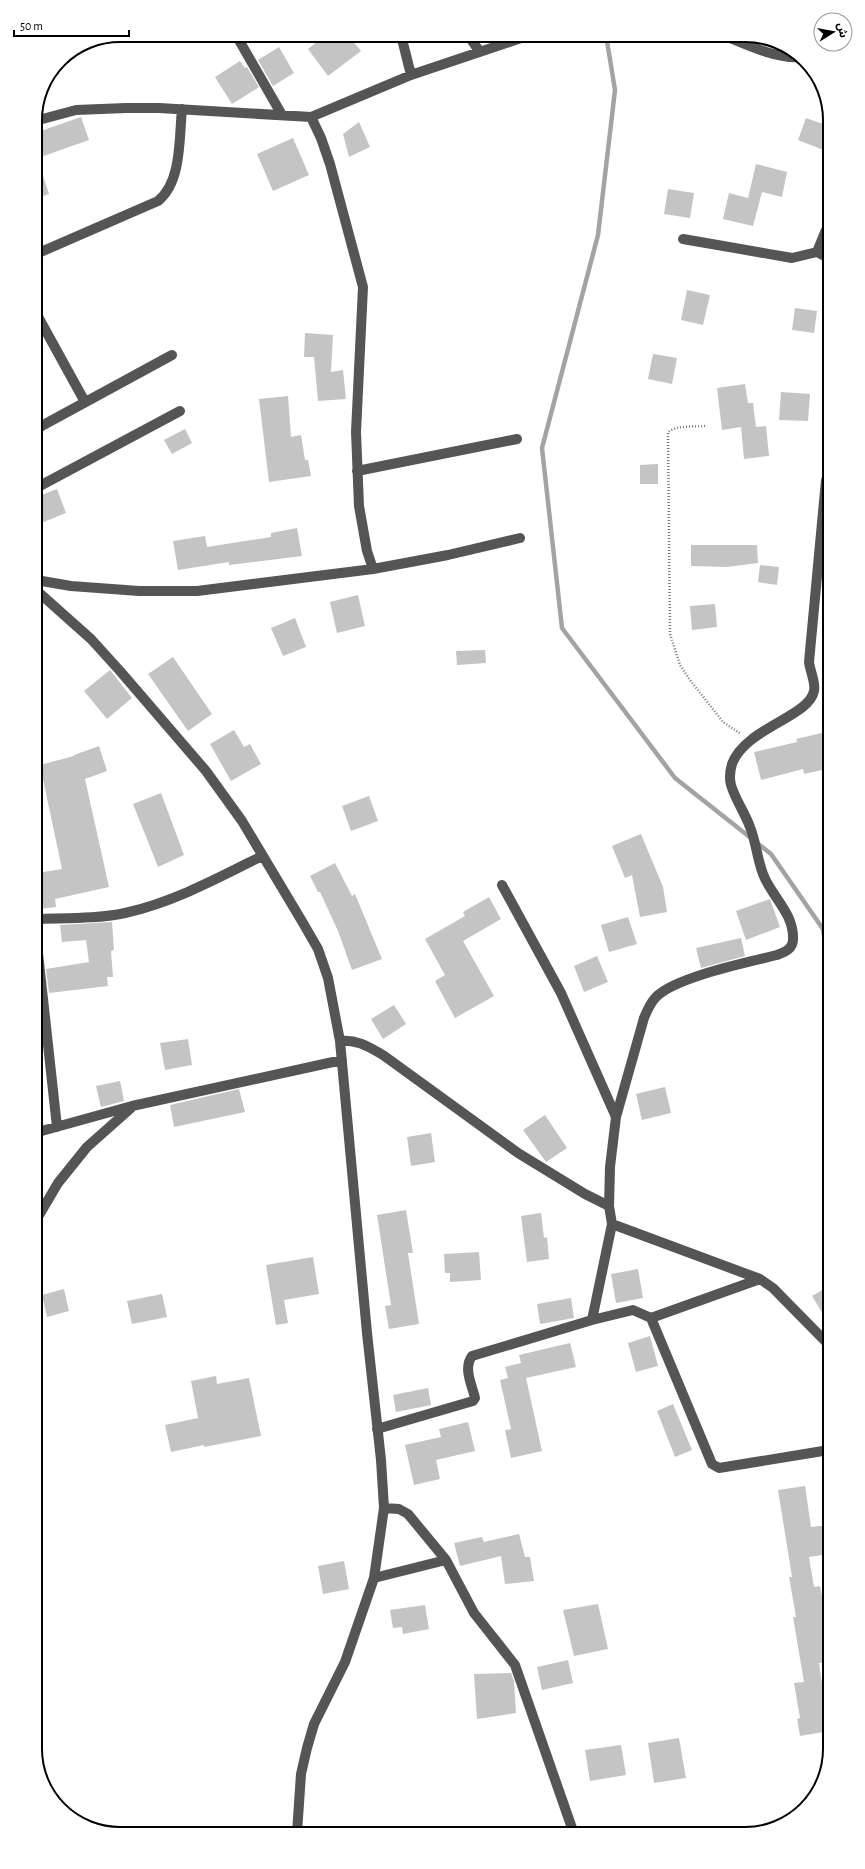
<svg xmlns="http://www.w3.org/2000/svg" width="865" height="1869" viewBox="0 0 865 1869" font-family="'Alegreya Sans','Noto Sans Arabic',sans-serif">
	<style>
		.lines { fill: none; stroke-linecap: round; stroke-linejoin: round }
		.stream { stroke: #a3a3a3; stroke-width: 4.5 }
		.building { fill: #c4c4c4 }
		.path { stroke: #777; stroke-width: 2.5; stroke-dasharray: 1 2; stroke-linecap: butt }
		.minor { stroke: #555; stroke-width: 10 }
		.rim { fill: none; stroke: #000; stroke-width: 2 }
	</style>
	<rect width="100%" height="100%" fill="#fff"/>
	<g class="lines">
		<path class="stream" d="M 606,35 L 615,90 L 598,235 L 542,448 L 562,628 L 675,778 L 771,854 L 823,929 L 828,959"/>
	</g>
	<path class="building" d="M 326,35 L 348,35 L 361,51 L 328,76 L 308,49 Z
		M 279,47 L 294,73 L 273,86 L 258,60 Z
		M 240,61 L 245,68 L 247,67 L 259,87 L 232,104 L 215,77 Z
		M 81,117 L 89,140 L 35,159 L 35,133 Z
		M 806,118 L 826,125 L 826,151 L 798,140 Z
		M 359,122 L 370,147 L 349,157 L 343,134 Z
		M 293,138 L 309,175 L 273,191 L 257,154 Z
		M 38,160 L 49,194 L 35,199 L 35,161 Z
		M 756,164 L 787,172 L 782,197 L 762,192 L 753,226 L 723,219 L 729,193 L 748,198 Z
		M 668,189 L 694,193 L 690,218 L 664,214 Z
		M 687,290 L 710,295 L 703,325 L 681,320 Z
		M 795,308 L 817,311 L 814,333 L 792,330 Z
		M 305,333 L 333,335 L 331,372 L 343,370 L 346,399 L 318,401 L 314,357 L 304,357 Z
		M 653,354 L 677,358 L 672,384 L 648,379 Z
		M 745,384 L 748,403 L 753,403 L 756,427 L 766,426 L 769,456 L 744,459 L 741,427 L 722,430 L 717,388 Z
		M 781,392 L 810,394 L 808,421 L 779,420 Z
		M 288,396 L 291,437 L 301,435 L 305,460 L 308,460 L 311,476 L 269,482 L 259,399 Z
		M 185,429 L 192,443 L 172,454 L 164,440 Z
		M 658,464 L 658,484 L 640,484 L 640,465 Z
		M 57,489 L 66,513 L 36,525 L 36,497 Z
		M 297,528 L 302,556 L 229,565 L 229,562 L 178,570 L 173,541 L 205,536 L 207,547 L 271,537 L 271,533 Z
		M 691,545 L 757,545 L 758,563 L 727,567 L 691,566 Z
		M 760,565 L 779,567 L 777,585 L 758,582 Z
		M 358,595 L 365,626 L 337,633 L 330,602 Z
		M 715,604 L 717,627 L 692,630 L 690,606 Z
		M 295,618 L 306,647 L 283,656 L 271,628 Z
		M 485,650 L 486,663 L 457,665 L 456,651 Z
		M 173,657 L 212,714 L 188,731 L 148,674 Z
		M 110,670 L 132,698 L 107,719 L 84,691 Z
		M 234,730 L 244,747 L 250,744 L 261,764 L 231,781 L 210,744 Z
		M 822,733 L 827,755 L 827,769 L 804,774 L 803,769 L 761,780 L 754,752 L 797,742 L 796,739 Z
		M 99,746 L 107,771 L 85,779 L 109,887 L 55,899 L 56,907 L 39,909 L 37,873 L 62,869 L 40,765 L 74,756 L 74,755 Z
		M 161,793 L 184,855 L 158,867 L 133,804 Z
		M 369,796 L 378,821 L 351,831 L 342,806 Z
		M 641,834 L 663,887 L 667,912 L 640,917 L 632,875 L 625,878 L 612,846 Z
		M 335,863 L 352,896 L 355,894 L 382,959 L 352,970 L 338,931 L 320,892 L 318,892 L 310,876 Z
		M 489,897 L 501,919 L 463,941 L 494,996 L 455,1018 L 435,981 L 445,975 L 425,939 L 465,916 L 463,912 Z
		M 770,899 L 780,927 L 746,940 L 736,911 Z
		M 628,917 L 637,944 L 609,952 L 601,925 Z
		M 112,922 L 114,950 L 111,951 L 113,977 L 107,977 L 108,986 L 49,993 L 46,969 L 89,962 L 86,940 L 62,942 L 60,925 Z
		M 741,938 L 745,956 L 701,968 L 696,948 Z
		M 597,956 L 608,982 L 584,992 L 574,966 Z
		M 394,1005 L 406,1024 L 383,1039 L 371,1019 Z
		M 188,1039 L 192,1065 L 165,1070 L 160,1043 Z
		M 120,1081 L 124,1101 L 101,1107 L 96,1086 Z
		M 665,1087 L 671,1113 L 642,1120 L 636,1094 Z
		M 239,1089 L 245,1112 L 174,1127 L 170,1105 Z
		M 545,1115 L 567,1148 L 546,1162 L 523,1130 Z
		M 431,1133 L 435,1162 L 411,1166 L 407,1137 Z
		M 406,1210 L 413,1253 L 408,1253 L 419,1324 L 389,1329 L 385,1306 L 391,1305 L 377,1215 Z
		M 541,1213 L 544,1238 L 547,1237 L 549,1259 L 527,1262 L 521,1216 Z
		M 479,1252 L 481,1280 L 450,1282 L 450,1273 L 445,1273 L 444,1254 Z
		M 313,1257 L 319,1294 L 284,1300 L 288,1323 L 276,1325 L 266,1265 Z
		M 638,1269 L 643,1298 L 616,1303 L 611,1274 Z
		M 829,1286 L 829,1324 L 812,1296 Z
		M 64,1289 L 69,1311 L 47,1317 L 42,1295 Z
		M 162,1294 L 167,1317 L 132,1324 L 127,1301 Z
		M 571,1298 L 574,1318 L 540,1324 L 537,1304 Z
		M 650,1336 L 658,1366 L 636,1372 L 628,1343 Z
		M 570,1343 L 576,1367 L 526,1378 L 542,1451 L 511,1458 L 505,1430 L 511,1429 L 500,1380 L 508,1378 L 505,1367 L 521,1363 L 519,1355 Z
		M 216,1376 L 217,1384 L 249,1378 L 261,1436 L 204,1447 L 204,1445 L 171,1452 L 165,1425 L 198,1418 L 191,1381 Z
		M 428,1388 L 431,1405 L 396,1412 L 393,1395 Z
		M 673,1404 L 692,1450 L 675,1457 L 657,1411 Z
		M 468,1422 L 475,1451 L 436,1460 L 440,1479 L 414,1485 L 405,1445 L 441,1437 L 439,1429 Z
		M 805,1486 L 811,1527 L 829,1525 L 829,1554 L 809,1557 L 814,1587 L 820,1586 L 825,1612 L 830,1611 L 830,1635 L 824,1636 L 828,1662 L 819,1663 L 829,1731 L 800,1736 L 797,1719 L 800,1718 L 794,1683 L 804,1682 L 793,1617 L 796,1617 L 789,1577 L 792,1577 L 778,1490 Z
		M 519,1534 L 525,1557 L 530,1557 L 534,1581 L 505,1584 L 501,1556 L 460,1566 L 454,1543 L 482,1537 L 484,1542 Z
		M 344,1561 L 349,1589 L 323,1594 L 318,1566 Z
		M 598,1604 L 608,1649 L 574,1656 L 563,1610 Z
		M 425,1605 L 429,1629 L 403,1634 L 402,1627 L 393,1628 L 390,1610 Z
		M 568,1660 L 573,1683 L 542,1690 L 537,1667 Z
		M 511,1673 L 514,1681 L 516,1713 L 477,1719 L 474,1674 Z
		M 679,1738 L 686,1778 L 654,1783 L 648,1743 Z
		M 621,1745 L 626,1775 L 590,1781 L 585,1750 Z"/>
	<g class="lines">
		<path class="path" d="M 705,426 C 694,427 678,425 668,432 L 670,634 L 680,665 L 690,680 L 723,722 L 741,734"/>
		<path class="minor" d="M 236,35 L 282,115
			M 401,35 L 411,75
			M 468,35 L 480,52
			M 723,35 C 745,44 776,59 800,57
			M 311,117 L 321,138 L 330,164 L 363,287 L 356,432 L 359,506 L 367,551 L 373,569
			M 35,121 L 76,110 L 126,108 L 159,108 L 311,117 L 411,75 L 530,35
			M 683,239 L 792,258 L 817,252 L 826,257
			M 817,252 L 826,230
			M 36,254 L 158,201 C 182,182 179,138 182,109
			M 36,313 L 85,402
			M 36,429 L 172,355
			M 357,471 L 517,439
			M 36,488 L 180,411
			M 36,580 L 71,586 L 139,591 L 197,591 L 373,569 L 448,555 L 520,538
			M 36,590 L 91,639 L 120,671 L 206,771 L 242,821 L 303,923 L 318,949 L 328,978 L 340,1041 L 367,1333 L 381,1460 L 384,1508 L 374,1578 L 345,1662 L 314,1724 L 307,1748 L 301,1774 L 297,1833
			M 502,885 L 561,993 L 616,1117
			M 37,919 C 66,918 97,919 125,913 C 174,902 218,878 262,856
			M 37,944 L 57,1127
			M 340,1041 C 357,1039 369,1047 383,1055 L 518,1153 L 585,1194 L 609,1206
			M 38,1132 L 132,1106 L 342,1060
			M 38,1217 L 58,1183 L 87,1147 L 131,1108
			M 612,1224 L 760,1279 L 773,1288 L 829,1345
			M 651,1318 L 760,1279
			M 592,1320 L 612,1224 L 609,1206 L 610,1167 L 616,1117 L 644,1018 C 647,1011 650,1003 656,997 C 675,977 749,962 777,955 C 785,952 793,949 793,939 C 794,913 771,896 763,874 C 757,858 756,842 750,827 C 745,813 735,799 731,785 C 729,778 730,771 732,764 C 745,728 809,717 814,691 C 816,683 810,671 809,662 L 826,480
			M 377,1429 L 473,1401 L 475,1398 C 472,1385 463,1368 472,1356 L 592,1320 L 633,1310 L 651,1318 L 712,1464 L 719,1468 L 829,1450
			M 384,1508 L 399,1509 L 408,1514 L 446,1560 L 474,1613 L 515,1665 L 573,1831
			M 374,1578 L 446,1560"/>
	</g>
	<path d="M0 0H865V1869H0ZM120 42H745A78 78 0 0 1 823 120V1749A78 78 0 0 1 745 1827H120A78 78 0 0 1 42 1749V120A78 78 0 0 1 120 42Z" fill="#fff" fill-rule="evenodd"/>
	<path class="rim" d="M120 42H745A78 78 0 0 1 823 120V1749A78 78 0 0 1 745 1827H120A78 78 0 0 1 42 1749V120A78 78 0 0 1 120 42Z"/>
	<g transform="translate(833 32) rotate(79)"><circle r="19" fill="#ffffff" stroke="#999999"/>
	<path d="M0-3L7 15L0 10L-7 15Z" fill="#000000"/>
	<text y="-6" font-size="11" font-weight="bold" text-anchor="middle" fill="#000000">ش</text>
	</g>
	<path d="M14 30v6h115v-6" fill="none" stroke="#000000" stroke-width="2"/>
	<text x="20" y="30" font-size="12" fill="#000000" stroke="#ffffff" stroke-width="3" paint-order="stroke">50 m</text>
</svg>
